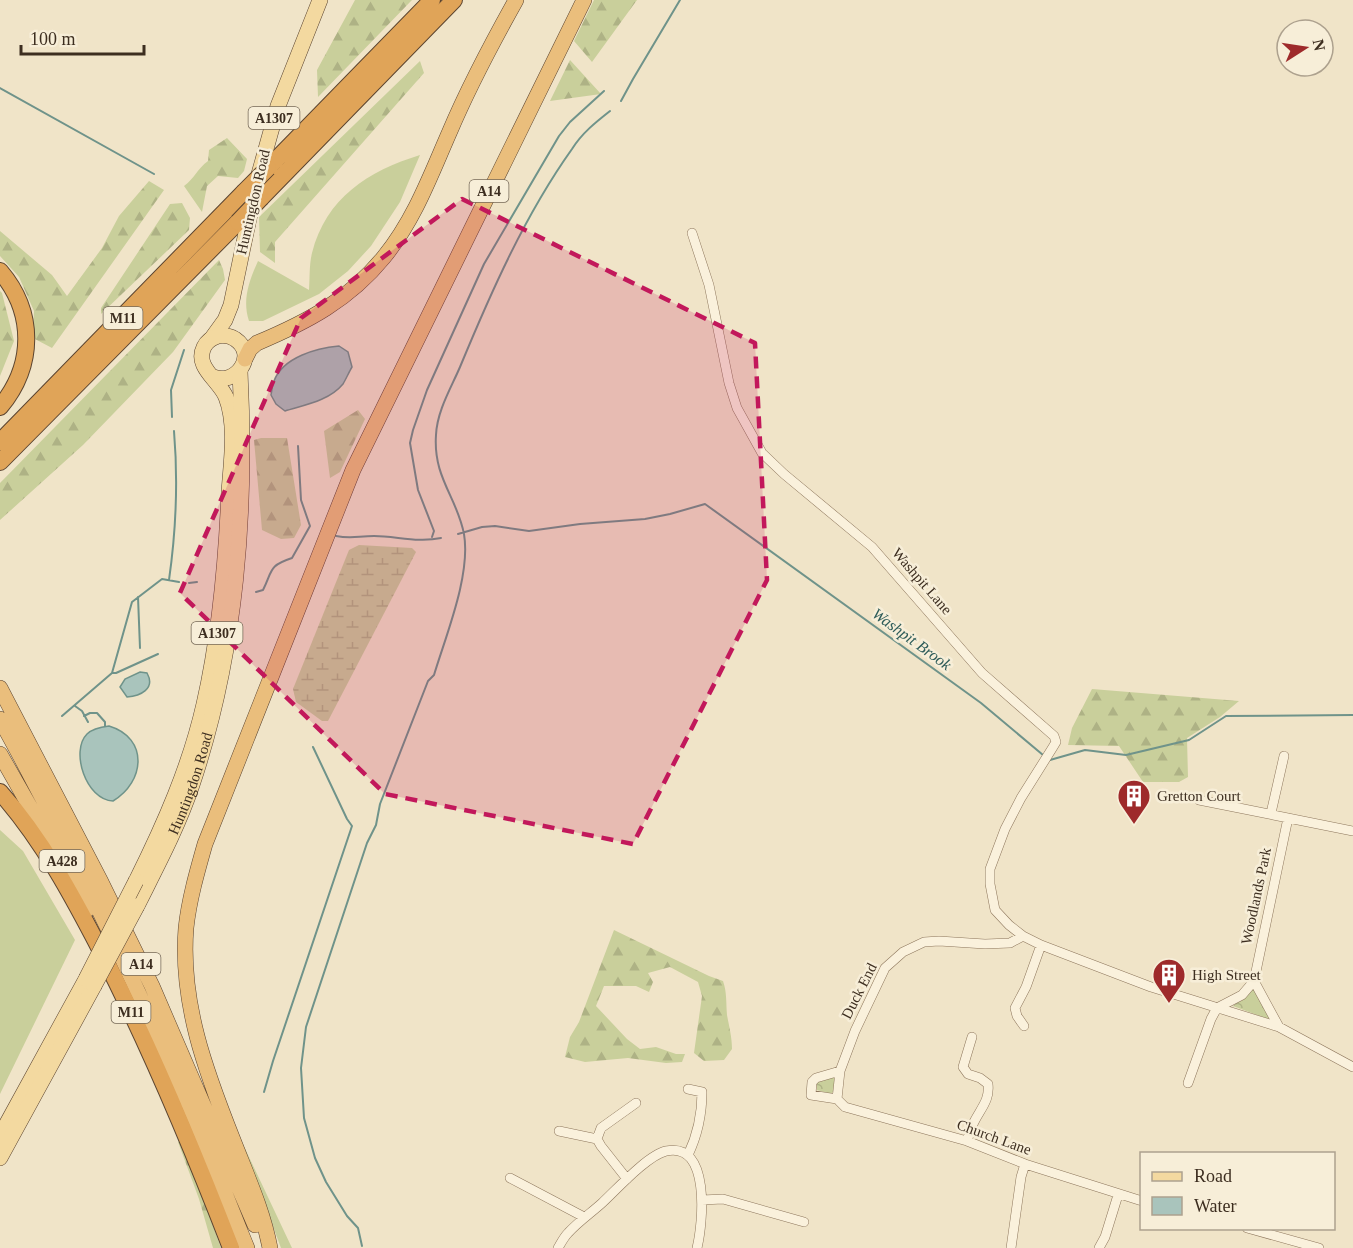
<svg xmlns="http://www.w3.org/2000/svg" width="1353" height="1248" viewBox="0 0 1353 1248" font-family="Georgia,serif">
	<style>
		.grass { fill: #c9cf9b }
		.forest { fill: url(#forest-firs) }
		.wetland { fill: url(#wetland-marsh) }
		.park { fill: url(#park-crowns) }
		.water { fill: #a9c4bc; stroke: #6f938a; stroke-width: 1.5 }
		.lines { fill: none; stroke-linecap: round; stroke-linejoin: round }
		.stream { stroke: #6f938a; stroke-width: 2 }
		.minor-casing { stroke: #8d765c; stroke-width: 10 }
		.primary-casing { stroke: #5b4430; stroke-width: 16 }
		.trunk-casing { stroke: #5b4430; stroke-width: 16 }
		.motorway-casing { stroke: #5b4430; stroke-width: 18 }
		.minor { stroke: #faf1dc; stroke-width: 9 }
		.primary { stroke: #f3d9a0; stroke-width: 15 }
		.trunk { stroke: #eabe7c; stroke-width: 15 }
		.motorway { stroke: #e0a458; stroke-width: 16 }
		.primary-bridge-casing { stroke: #5b4430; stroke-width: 16; stroke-linecap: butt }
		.motorway-bridge-casing { stroke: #5b4430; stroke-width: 18; stroke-linecap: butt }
		.primary-bridge { stroke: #f3d9a0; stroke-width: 15 }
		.motorway-bridge { stroke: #e0a458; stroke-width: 16 }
		.marked { fill: #c2185b; fill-opacity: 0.2; stroke: #c2185b; stroke-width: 4.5; stroke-dasharray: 12 8; stroke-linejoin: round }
		.labels { text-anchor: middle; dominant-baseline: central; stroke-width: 5; stroke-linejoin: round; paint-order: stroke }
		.shield { fill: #f7eed8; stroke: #756857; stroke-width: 1.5 }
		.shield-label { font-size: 14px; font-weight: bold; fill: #3d2e20 }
		.street-label { font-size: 15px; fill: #3d2e20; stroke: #f7eed8 }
		.poi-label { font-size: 15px; fill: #3d2e20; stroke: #f7eed8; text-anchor: start }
		.water-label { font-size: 16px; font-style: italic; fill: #2f5d5a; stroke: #f7eed8 }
	</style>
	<defs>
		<pattern id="forest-firs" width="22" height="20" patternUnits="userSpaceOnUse" patternTransform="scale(1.5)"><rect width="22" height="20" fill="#c9cf9b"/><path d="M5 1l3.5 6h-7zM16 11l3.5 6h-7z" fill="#aeb285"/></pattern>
		<pattern id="wetland-marsh" width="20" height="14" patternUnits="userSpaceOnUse" patternTransform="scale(1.5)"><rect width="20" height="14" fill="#c9cf9b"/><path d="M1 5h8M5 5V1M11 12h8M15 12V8" fill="none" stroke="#aeb285"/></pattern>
		<pattern id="park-crowns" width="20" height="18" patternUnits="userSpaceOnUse" patternTransform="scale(1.5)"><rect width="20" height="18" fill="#c9cf9b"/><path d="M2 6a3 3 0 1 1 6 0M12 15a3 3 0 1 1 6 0" fill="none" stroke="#aeb285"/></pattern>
	</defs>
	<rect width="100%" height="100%" fill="#f0e4c8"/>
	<path class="grass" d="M 420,155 L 400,202 L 371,246 L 348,271 L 319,294 L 263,321 L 249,321 C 242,300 249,281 258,261 L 309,290 C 310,278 309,265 312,253 C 326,198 368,171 420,155 Z
		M 0,830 L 23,851 L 75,940 L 0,1094 Z
		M 240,1138 L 292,1248 L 281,1248 Z"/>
	<path class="forest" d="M 355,0 L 412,0 L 318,97 L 317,70 Z
		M 594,0 L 637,0 L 592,62 L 574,41 Z
		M 570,60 L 601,94 L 550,101 Z
		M 420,61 L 424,73 L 275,242 L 275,263 L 260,252 L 259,217 Z
		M 227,138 L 247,159 L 244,171 L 238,178 L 218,176 L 207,186 L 202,212 L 184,186 C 195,178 197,169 208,161 L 209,150 Z
		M 149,181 L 164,190 L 52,348 L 33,338 L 34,311 L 19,277 L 0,256 L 0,231 L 52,275 L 67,296 L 102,248 L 119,216 Z
		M 182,203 L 190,218 L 189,230 L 101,314 L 101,308 L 170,204 Z
		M 219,260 L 223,269 L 225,280 L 173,352 L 83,445 L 0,520 L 0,483 Z
		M 0,291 L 2,293 L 14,341 L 0,376 Z
		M 358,410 L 365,419 L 340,472 L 330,478 L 324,431 Z
		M 261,438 L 287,438 L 301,525 L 294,538 L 281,539 L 262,530 L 254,440 Z
		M 1092,689 L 1239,701 L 1220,717 L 1187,738 L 1188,777 L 1179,782 L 1143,782 L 1119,746 L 1068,745 L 1072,728 Z
		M 614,930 L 709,976 L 723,981 C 727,992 726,1003 727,1015 C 729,1026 732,1037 732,1049 L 724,1060 L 704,1061 L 694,1053 L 702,996 L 698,982 L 670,967 L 648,973 L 653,982 L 649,992 L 636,986 L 604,986 L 596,1006 L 627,1039 L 640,1049 L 656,1047 L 676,1054 L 685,1054 L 682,1062 L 666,1063 L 628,1058 L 585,1062 L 565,1057 L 570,1037 L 579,1022 Z
		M 183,1141 L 221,1248 L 213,1248 L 199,1199 L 178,1142 Z"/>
	<path class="wetland" d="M 359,545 L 412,548 L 416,552 L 328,721 L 322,721 L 296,702 L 293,689 L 349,550 Z"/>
	<path class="park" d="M 1255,987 L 1273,1021 L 1233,1006 Z
		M 834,1077 L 835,1089 L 831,1094 L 817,1090 L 817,1080 Z"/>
	<path class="water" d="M 339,346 L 348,352 L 352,367 C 349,372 346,379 343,384 C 329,401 304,405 285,411 L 276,404 L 271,395 C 272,391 272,385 274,381 C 283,357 317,348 339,346 Z
		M 140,672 L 147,673 C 156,689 140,696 127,697 L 120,687 L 125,679 Z
		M 109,726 C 149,738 145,782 113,801 C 86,800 70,751 87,734 C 92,729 101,727 109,726 Z"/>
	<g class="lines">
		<path class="stream" d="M 0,88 L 154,174
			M 621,101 L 633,79 L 680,0
			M 172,417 L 171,390 L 184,350
			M 458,534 L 482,527 L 495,526 L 529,531 L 580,524 L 645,519 L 670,514 L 705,504 L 981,703 L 1043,755
			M 336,536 C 352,539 358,536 374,536 C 396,536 418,543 441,538
			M 432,537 L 434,531 L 418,490 L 410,443 L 413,430 L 427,390 L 484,264 L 559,136 L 570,122 L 604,91
			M 169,580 C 176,531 178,479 174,431
			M 189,583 L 197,582
			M 256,592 L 263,590 C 273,570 268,566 292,558 L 310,526 L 301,500 L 298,446
			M 138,597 L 140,648
			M 112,673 L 116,673 L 158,654
			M 75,706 L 82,711 L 88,722
			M 62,716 L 112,673 L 132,602 L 162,579 L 179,582
			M 84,716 L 90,713 L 97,713 L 105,722 L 105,726
			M 1050,760 L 1085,750 L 1126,755 L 1189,740 L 1226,716 L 1353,715
			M 264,1092 L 273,1061 L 352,826 L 347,819 L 313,747
			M 362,1246 L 358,1228 L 347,1216 L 326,1182 L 315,1158 L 304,1118 L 301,1068 L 306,1027 L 367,843 L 376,825 L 380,804 L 428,681 L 434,675 C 446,635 471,575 464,534 C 457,497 433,478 436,435 C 437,411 451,388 460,367 C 491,292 525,215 572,149 C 582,133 596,122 610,111"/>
		<defs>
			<path id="minor" d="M 692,233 L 709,285 L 729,383 L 737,408 L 762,453 L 784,474 L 872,547 L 982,673 L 1054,736 L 1056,742 L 1053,747 L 1021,798 L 1005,829 L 990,869 L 990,884 L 995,910 L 1009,925 L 1023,936 L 1041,945 L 1151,987 L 1279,1027 L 1353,1067
				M 1199,800 L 1353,831
				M 1271,813 L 1284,756
				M 1254,981 L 1279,1027
				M 1024,1026 L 1017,1016 L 1015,1008 L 1026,987 L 1041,945
				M 1188,1083 L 1211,1019 L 1217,1008 L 1242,995 L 1254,981 L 1288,818
				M 837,1099 L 845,1107 L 967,1141 L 1025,1164 L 1142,1201
				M 837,1099 L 840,1071 L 855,1031 L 885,968 L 903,952 L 924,942 L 939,941 L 985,944 L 1010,943 L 1023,936
				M 837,1099 L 811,1095 L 812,1082 L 816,1078 L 840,1071
				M 559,1131 L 597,1139
				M 967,1141 C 969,1135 971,1128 974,1122 C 981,1108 990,1100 988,1084 L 980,1078 L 968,1074 L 963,1067 L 972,1037
				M 688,1155 C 698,1134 702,1115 702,1092 L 688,1089
				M 510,1178 L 584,1217
				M 627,1179 L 601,1146 L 597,1139 L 601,1128 L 636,1103
				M 702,1200 L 723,1199 L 804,1222
				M 1247,1228 L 1319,1248
				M 558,1248 C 561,1243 564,1237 568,1233 C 579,1221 591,1213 602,1203 C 617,1189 648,1155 666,1151 C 711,1141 703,1223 697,1248
				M 1011,1248 L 1021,1177 L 1025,1164
				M 1099,1248 L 1105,1237 L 1118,1195"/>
			<g id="primary">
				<path d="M 257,181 L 278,106 L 320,0"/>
				<path d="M 212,338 L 225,320 L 231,305 L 252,204"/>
				<path d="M 136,881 C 164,825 190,766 204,704 C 220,634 226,563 229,492 C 231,463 237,425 226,397 C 219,380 194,367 204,347 C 207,341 211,338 218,336 C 223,335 230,336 235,339 C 259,355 235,388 211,376"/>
				<path id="s1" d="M 137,906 C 157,866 178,827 192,785 C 237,651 247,511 240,371"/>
				<path d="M 0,1136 L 86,979"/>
				<path d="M 0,1158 L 94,986"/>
			</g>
			<path id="trunk" d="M 245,359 L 250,349 L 257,343 C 307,322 349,300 384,257 C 415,219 431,174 450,131 C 469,86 492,43 516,0
				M 0,688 L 101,882 L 152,986 L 255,1225
				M 0,719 C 68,842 129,968 185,1096 C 207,1146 226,1197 247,1248
				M 0,754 L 88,909
				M 270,1248 C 263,1211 247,1176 233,1140 C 206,1072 180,1003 186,928 C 189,900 197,872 205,844 L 353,470 L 584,0"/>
			<path id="motorway" d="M 268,168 L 432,0
				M 261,198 L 454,0
				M 0,271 C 35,312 35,365 0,407
				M 0,442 L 244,192
				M 0,462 L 238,222
				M 0,792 C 42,839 73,897 102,953 C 151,1049 192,1147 231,1248"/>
		</defs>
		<use href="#minor" class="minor-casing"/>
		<use href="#primary" class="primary-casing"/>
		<use href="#trunk" class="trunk-casing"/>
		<use href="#motorway" class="motorway-casing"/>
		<use href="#minor" class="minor"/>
		<use href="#primary" class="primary"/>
		<use href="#trunk" class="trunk"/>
		<use href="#motorway" class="motorway"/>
		<defs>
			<path id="primary-bridge" d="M 86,979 L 136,881
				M 94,986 L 137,906"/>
			<path id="motorway-bridge" d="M 244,192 L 268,168
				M 238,222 L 261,198"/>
		</defs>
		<use href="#primary-bridge" class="primary-bridge-casing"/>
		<use href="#motorway-bridge" class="motorway-bridge-casing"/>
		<use href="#primary-bridge" class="primary-bridge"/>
		<use href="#motorway-bridge" class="motorway-bridge"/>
	</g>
	<path class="marked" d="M 462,199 L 755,343 L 767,580 L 633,844 L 385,794 L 180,593 L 301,318 Z"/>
	<defs>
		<symbol id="building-pin" viewBox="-11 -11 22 30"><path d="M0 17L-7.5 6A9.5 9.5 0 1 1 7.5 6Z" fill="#9e2a2b" stroke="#f7eed8"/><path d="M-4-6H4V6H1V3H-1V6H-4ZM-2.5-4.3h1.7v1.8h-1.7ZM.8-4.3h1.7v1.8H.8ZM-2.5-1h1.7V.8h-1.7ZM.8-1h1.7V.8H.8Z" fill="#fff"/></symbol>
	</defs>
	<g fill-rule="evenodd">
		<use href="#building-pin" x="1115" y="777" width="38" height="52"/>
		<use href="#building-pin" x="1150" y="956" width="38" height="52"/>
	</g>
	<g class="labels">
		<g class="shield">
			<rect x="248.5" y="107" width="51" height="22" rx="4.5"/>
			<rect x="469.5" y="180" width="39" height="22" rx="4.5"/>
			<rect x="103.5" y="307" width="39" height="22" rx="4.5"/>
			<rect x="191.5" y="622" width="51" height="22" rx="4.5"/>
			<rect x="39.5" y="850" width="45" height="22" rx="4.5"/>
			<rect x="121.5" y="953" width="39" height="22" rx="4.5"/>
			<rect x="111.5" y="1001" width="39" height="22" rx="4.5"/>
		</g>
		<g class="shield-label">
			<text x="274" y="118">A1307</text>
			<text x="489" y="191">A14</text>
			<text x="123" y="318">M11</text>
			<text x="217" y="633">A1307</text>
			<text x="62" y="861">A428</text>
			<text x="141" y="964">A14</text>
			<text x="131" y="1012">M11</text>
		</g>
		<g class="street-label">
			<text transform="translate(253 202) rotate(-77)">Huntingdon Road</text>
			<text transform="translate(922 581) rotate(49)">Washpit Lane</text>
			<text stroke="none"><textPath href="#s1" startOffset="134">Huntingdon Road</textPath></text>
			<text transform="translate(1256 896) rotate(-78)">Woodlands Park</text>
			<text transform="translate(859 991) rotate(-63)">Duck End</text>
			<text transform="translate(994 1137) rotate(20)">Church Lane</text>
		</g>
		<g class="poi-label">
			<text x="1157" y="796">Gretton Court</text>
			<text x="1192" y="975">High Street</text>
		</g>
		<g class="water-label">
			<text transform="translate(912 639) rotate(36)">Washpit Brook</text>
		</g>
	</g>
	<rect x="1140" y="1152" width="195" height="78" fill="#f7eed8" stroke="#ada18e" stroke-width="1.5"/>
	<rect x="1152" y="1172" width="30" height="9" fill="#f3d9a0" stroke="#ada18e" stroke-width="1.5"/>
	<text x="1194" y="1182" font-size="18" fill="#3d2e20">Road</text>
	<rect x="1152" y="1197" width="30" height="18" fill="#a9c4bc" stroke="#ada18e" stroke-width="1.5"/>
	<text x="1194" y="1212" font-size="18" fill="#3d2e20">Water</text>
	<g transform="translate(1305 48) rotate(78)"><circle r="28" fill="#f7eed8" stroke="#ada18e" stroke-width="1.5"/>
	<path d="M0-4.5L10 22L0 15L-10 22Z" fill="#9e2a2b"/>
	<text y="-9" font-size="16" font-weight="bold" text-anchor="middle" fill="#3d2e20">N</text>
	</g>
	<path d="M21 45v9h123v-9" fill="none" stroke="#3d2e20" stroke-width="3"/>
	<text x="30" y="45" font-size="18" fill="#3d2e20" stroke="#f7eed8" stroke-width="4.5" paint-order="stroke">100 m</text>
</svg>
